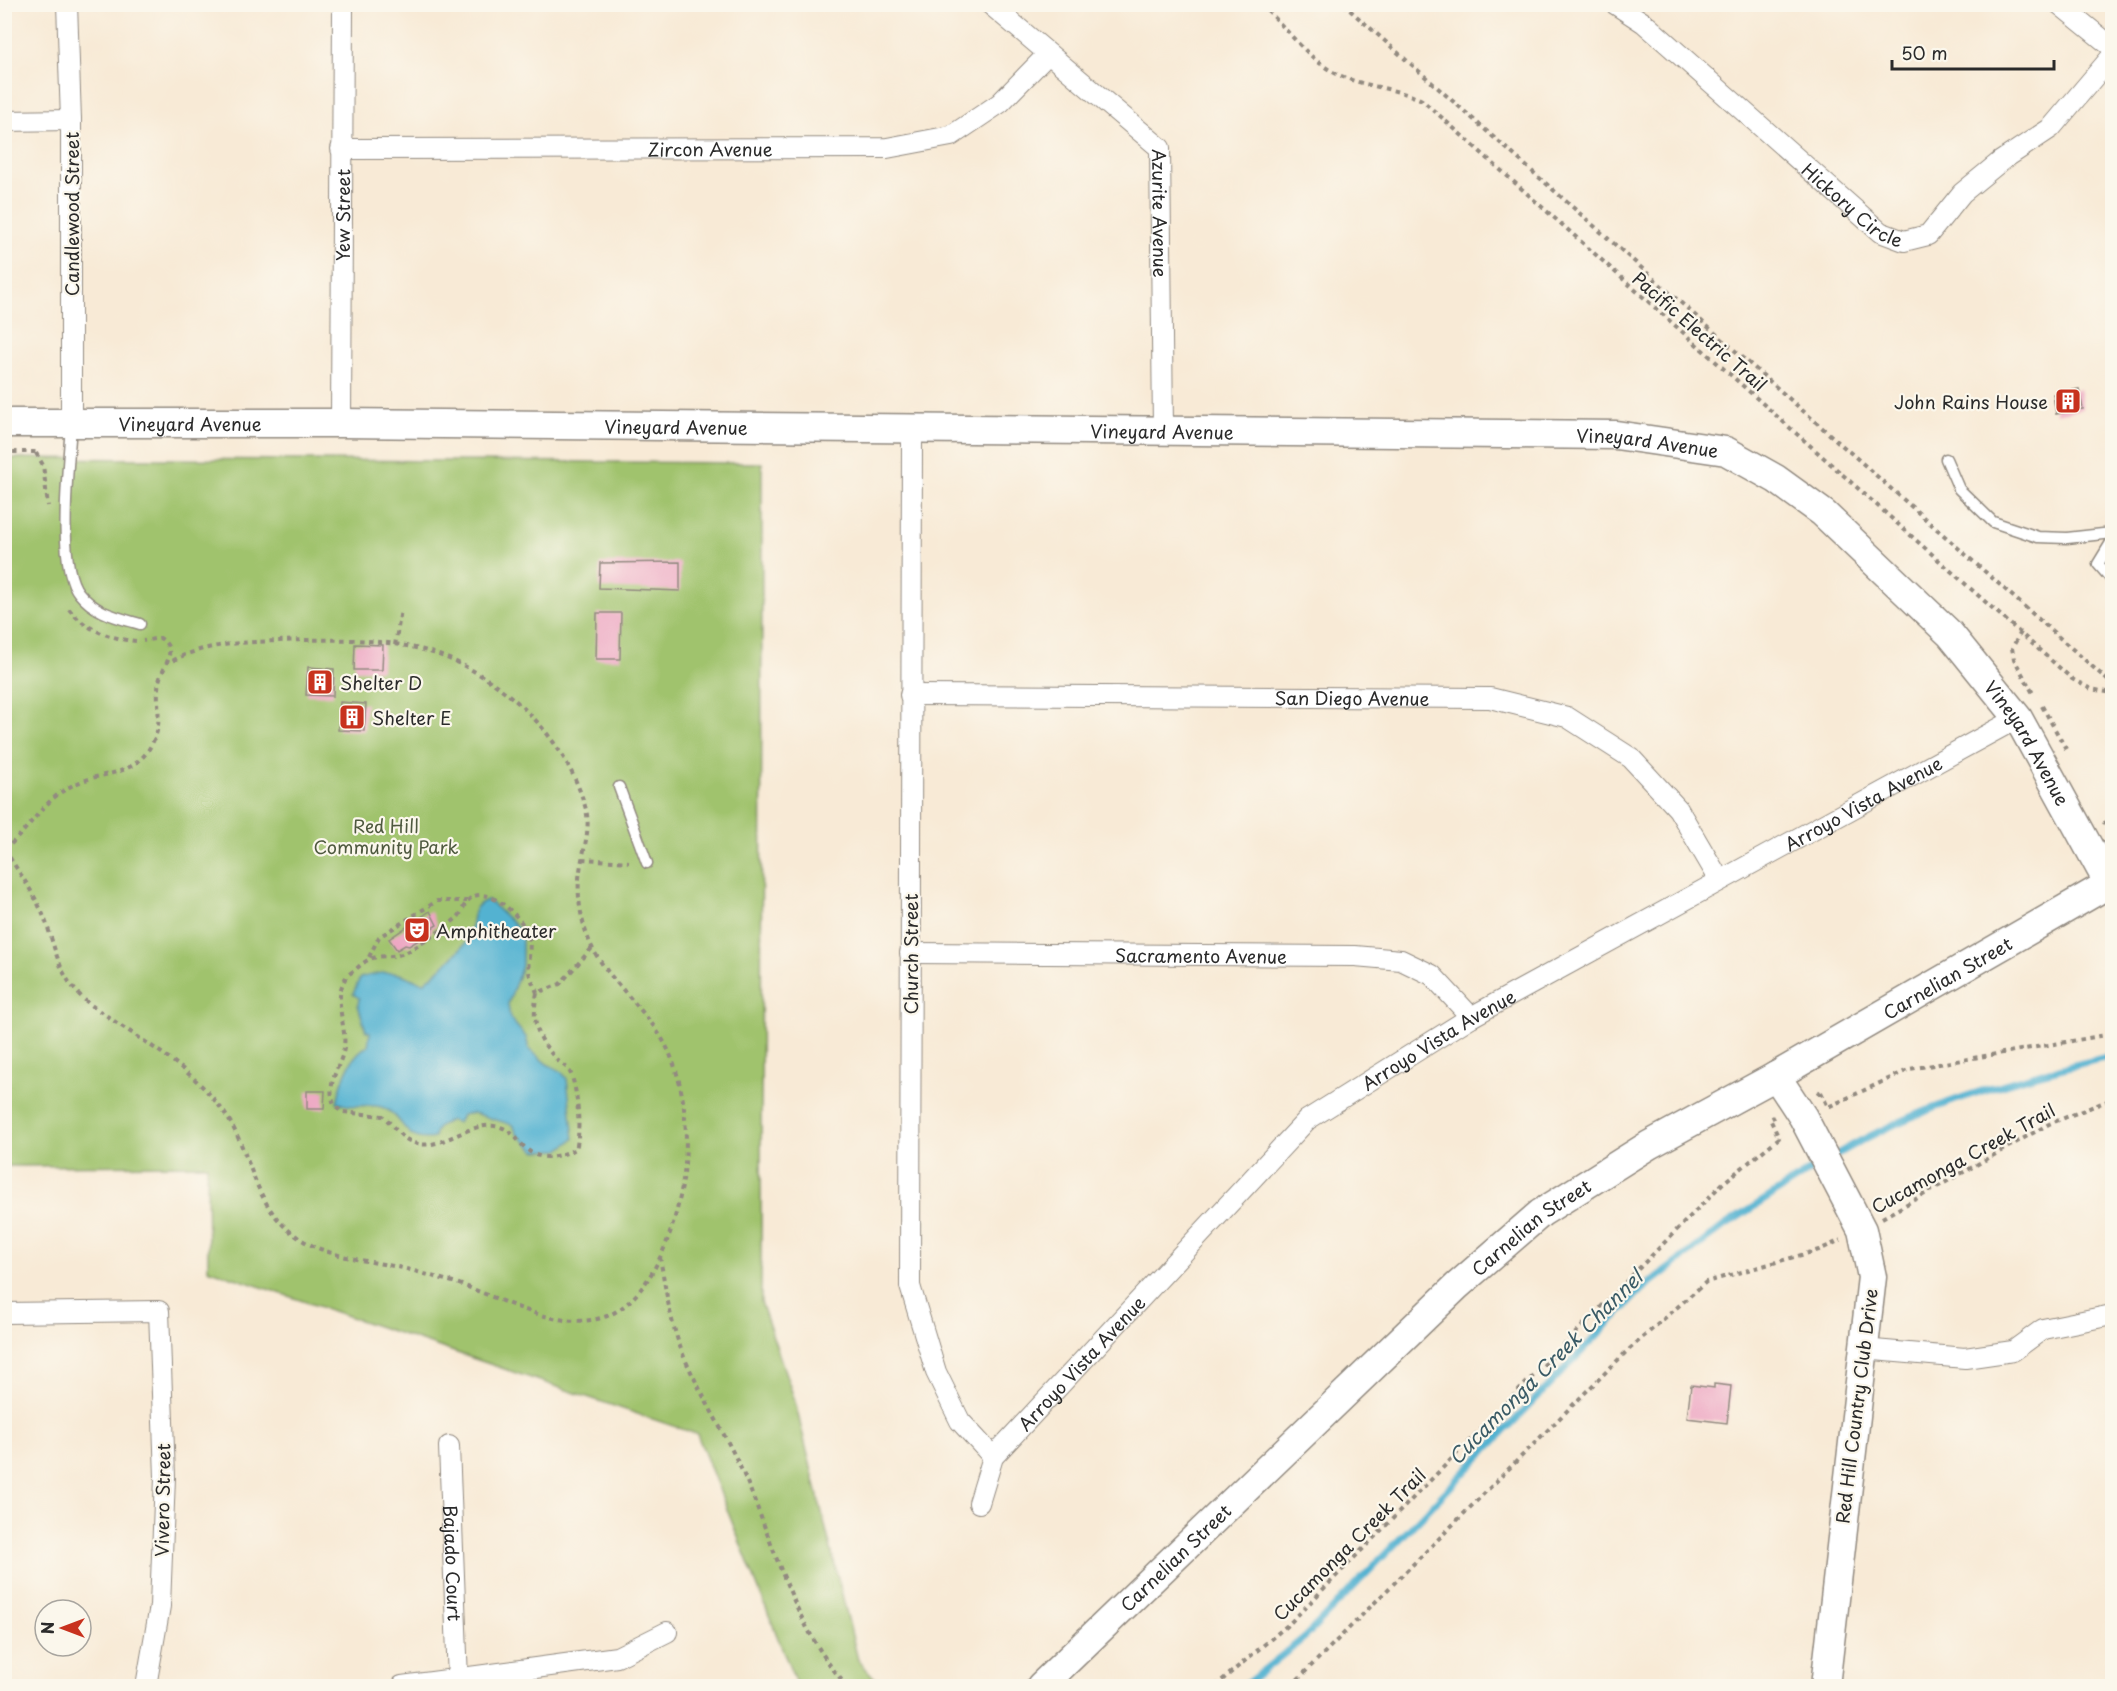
<svg xmlns="http://www.w3.org/2000/svg" width="2117" height="1691" viewBox="0 0 2117 1691" font-family="'Playpen Sans',sans-serif">
	<style>
		.green { fill: #a0c36d; stroke: #66774c; stroke-width: 1.5 }
		.water { fill: #52b2d1; stroke: #3e6e7e; stroke-width: 1.5 }
		.lines { fill: none; stroke-linecap: round; stroke-linejoin: round }
		.stream { stroke: #52b2d1; stroke-width: 7 }
		.building { fill: #eda6c2 }
		.lane-casing { stroke: #928a80; stroke-width: 13 }
		.street-casing { stroke: #928a80; stroke-width: 22 }
		.secondary-casing { stroke: #928a80; stroke-width: 31 }
		.path { stroke: #928a80; stroke-width: 4; stroke-dasharray: 4.5 4.5; stroke-linecap: butt }
		.lane { stroke: #fff; stroke-width: 10 }
		.street { stroke: #fff; stroke-width: 20 }
		.secondary { stroke: #fff; stroke-width: 28 }
		.labels { text-anchor: middle; dominant-baseline: central; stroke-width: 4.5; stroke-linejoin: round; paint-order: stroke }
		.street-label { font-size: 18px; fill: #2b2b2b; stroke: #fbf7ec }
		.poi-label { font-size: 18px; fill: #2b2b2b; stroke: #fbf7ec; text-anchor: start }
		.park-label { font-size: 18px; fill: #4e593f; stroke: #fbf7ec }
		.water-label { font-size: 20px; font-style: italic; fill: #395a65; stroke: #fbf7ec }
	</style>
	<rect width="100%" height="100%" fill="#fbf7ec"/>
	<filter id="ink" filterUnits="userSpaceOnUse"><feTurbulence type="fractalNoise" baseFrequency=".0167" numOctaves="2"/><feDisplacementMap in="SourceGraphic" scale="12" xChannelSelector="R" yChannelSelector="G"/><feConvolveMatrix kernelMatrix="1 2 1 2 8 2 1 2 1" color-interpolation-filters="sRGB"/></filter>
	<filter id="wash" filterUnits="userSpaceOnUse"><feTurbulence type="fractalNoise" baseFrequency=".008" numOctaves="4" result="noise"/><feDisplacementMap in="SourceGraphic" scale="24" xChannelSelector="R" yChannelSelector="G"/><feGaussianBlur stdDeviation="1.35" result="paint"/><feColorMatrix in="noise" values="0 0 0 0 0 0 0 0 0 0 0 0 0 0 0 0 0 1.4 0 .05"/><feComposite in="paint" operator="in"/></filter>
	<g filter="url(#wash)">
		<rect width="100%" height="100%" fill="#f8ead6"/>
		<path class="green" d="M 4,458 L 762,463 L 761,1302 L 794,1398 L 858,1660 L 882,1686 L 797,1686 L 697,1434 L 208,1269 L 207,1165 L 5,1166 Z"/>
		<path class="water" d="M 488,900 L 522,932 L 522,966 L 508,1004 L 510,1018 L 526,1037 L 529,1049 L 547,1064 L 561,1071 L 567,1079 L 574,1139 L 559,1150 L 536,1151 L 517,1134 L 513,1125 L 474,1113 L 462,1115 L 458,1123 L 451,1120 C 442,1124 435,1127 434,1138 C 403,1144 406,1118 384,1108 C 369,1102 352,1110 337,1102 C 341,1084 350,1054 368,1046 L 370,1032 L 366,1031 L 358,1005 L 359,998 L 353,994 L 360,978 C 373,974 388,970 403,975 C 412,978 415,982 425,982 C 439,970 454,957 466,942 C 476,928 466,906 488,900 Z"/>
		<g class="lines">
			<path class="stream" d="M 1832,1157 C 1919,1105 2014,1079 2112,1056
				M 1244,1686 L 1305,1637 L 1641,1290 L 1724,1226 L 1820,1164"/>
		</g>
		<g id="blocks">
			<path class="building" d="M 2079,389 L 2083,409 L 2056,414 L 2053,394 Z
				M 680,562 L 680,591 L 599,588 L 600,563 Z
				M 597,613 L 621,613 L 620,659 L 596,659 Z
				M 355,644 L 383,645 L 382,670 L 354,670 Z
				M 308,667 L 334,669 L 333,696 L 306,695 Z
				M 340,702 L 366,704 L 364,731 L 338,730 Z
				M 430,911 L 437,925 L 432,928 L 432,932 L 409,946 L 405,945 L 397,950 L 389,939 Z
				M 307,1091 L 325,1091 L 324,1109 L 307,1109 Z
				M 1714,1384 L 1731,1386 L 1727,1423 L 1687,1418 L 1691,1385 L 1714,1388 Z"/>
		</g>
	</g>
	<g filter="url(#ink)">
		<use href="#blocks" fill-opacity="0" stroke="#928a80" stroke-width="1.5"/>
		<g class="lines">
			<defs>
				<path id="lane" d="M 71,424 C 69,462 56,565 79,593 C 95,613 116,617 140,624
					M 1946,459 L 1959,489 L 1993,522 L 2038,537 L 2067,538 L 2112,533
					M 2112,541 L 2098,564 L 2112,580
					M 619,787 L 647,863"/>
				<g id="street">
					<path d="M 67,4 L 71,120 L 71,424"/>
					<path id="s1" d="M 990,4 L 1160,148 L 1163,429"/>
					<path id="s2" d="M 1615,4 L 1644,23 L 1880,232 L 1904,241 L 1928,235 L 1962,193 L 2001,161 L 2051,128 L 2112,56"/>
					<path d="M 2059,4 L 2112,47"/>
					<path d="M 4,121 L 71,120"/>
					<path id="s3" d="M 341,149 L 887,148 L 951,136 L 1000,103 L 1048,54"/>
					<path id="s4" d="M 341,423 L 343,4"/>
					<path d="M 912,429 L 910,1286 L 936,1372 L 960,1421 L 993,1457"/>
					<path id="s5" d="M 910,695 L 1490,698 L 1567,717 L 1631,758 L 1678,809 L 1719,879"/>
					<path id="s6" d="M 910,953 L 1355,956 L 1401,960 L 1432,975 L 1471,1017"/>
					<path d="M 4,1313 L 159,1311 L 165,1477 L 160,1606 L 146,1686"/>
					<path d="M 1863,1349 L 1965,1358 L 2013,1351 L 2043,1329 L 2112,1315"/>
					<path id="s7" d="M 449,1446 L 458,1680"/>
					<path id="s8" d="M 979,1503 L 993,1457 L 1307,1120 L 1471,1017 L 2018,718"/>
					<path d="M 402,1686 L 617,1657 L 667,1632"/>
				</g>
				<g id="secondary">
					<path id="s9" d="M 4,423 L 341,423 L 1616,435 L 1726,451 L 1776,479 L 1823,513 L 1950,634 L 2018,718 L 2109,884"/>
					<path d="M 1776,1076 L 1803,1117 L 1862,1230 L 1872,1277 L 1825,1686"/>
					<path id="s10" d="M 1041,1686 L 1457,1286 L 1541,1213 L 1649,1145 L 1776,1076 L 2112,882"/>
				</g>
			</defs>
			<use href="#lane" class="lane-casing"/>
			<use href="#street" class="street-casing"/>
			<use href="#secondary" class="secondary-casing"/>
			<path class="path" d="M 1261,4 C 1285,26 1305,56 1333,72 C 1360,87 1394,87 1422,100 L 2072,679 L 2091,689 L 2112,693
				M 1343,4 L 2112,684
				M 4,452 L 36,452
				M 36,453 L 43,465 L 48,506
				M 69,609 C 84,629 111,639 136,641
				M 2021,632 L 2012,648 L 2014,659 L 2034,695
				M 395,645 L 401,610
				M 2042,706 L 2066,749
				M 2103,822 L 2112,826
				M 4,850 C 27,832 41,804 66,789 C 101,767 136,783 155,737 C 163,718 154,696 160,678 C 165,664 178,650 160,638 L 143,641
				M 5,850 C 16,868 30,887 39,906 C 54,935 54,967 77,992 C 87,1004 102,1012 114,1021 C 151,1046 189,1068 217,1103 C 254,1147 248,1204 299,1238 C 327,1257 365,1260 398,1267 C 416,1271 434,1277 453,1282 C 498,1296 549,1329 597,1319 C 654,1307 681,1214 685,1163 C 688,1126 684,1086 669,1052 C 652,1013 608,982 591,945 C 581,923 576,894 580,871 C 583,849 592,828 585,806 C 564,734 500,674 430,652 C 382,637 328,639 279,641 C 244,642 199,644 169,663
				M 582,859 L 629,862
				M 369,957 L 379,937 L 437,901 L 467,901
				M 537,993 C 531,1022 537,1038 557,1060 C 561,1064 568,1067 570,1072 C 578,1088 581,1133 576,1149 C 519,1175 526,1129 495,1126 C 463,1122 436,1158 406,1139 C 398,1134 391,1123 383,1116 L 343,1112 L 335,1107 C 326,1086 336,1074 342,1056 C 351,1031 331,1004 345,979 C 347,975 352,972 355,970 C 377,949 382,961 405,953 C 413,950 451,924 458,917 C 462,913 463,906 467,902 C 483,880 519,915 527,931 C 533,944 527,959 529,972 C 530,979 535,986 537,993 L 560,984 L 592,948
				M 1821,1092 L 1828,1107 L 1910,1069 L 2112,1034
				M 1817,1094 L 1824,1089
				M 1882,1218 L 2049,1124 L 2112,1099
				M 660,1257 C 666,1292 671,1327 685,1359 C 704,1401 729,1440 747,1482 C 776,1551 796,1630 847,1686
				M 1215,1686 L 1290,1623 L 1722,1184 L 1779,1138 L 1770,1119 L 1774,1117
				M 1291,1686 L 1625,1353 L 1706,1282 L 1819,1250 L 1841,1240"/>
			<use href="#lane" class="lane"/>
			<use href="#street" class="street"/>
			<use href="#secondary" class="secondary"/>
		</g>
	</g>
	<defs>
		<symbol id="building-square" viewBox="-11 -11 22 22"><rect x="-9" y="-9" width="18" height="18" rx="4" fill="#c8321e" stroke="#fbf7ec"/><path d="M-4-6H4V6H1V3H-1V6H-4ZM-2.5-4.3h1.7v1.8h-1.7ZM.8-4.3h1.7v1.8H.8ZM-2.5-1h1.7V.8h-1.7ZM.8-1h1.7V.8H.8Z" fill="#fff"/></symbol>
		<symbol id="theatre-square" viewBox="-11 -11 22 22"><rect x="-9" y="-9" width="18" height="18" rx="4" fill="#c8321e" stroke="#fbf7ec"/><path d="M-5-5.5Q0-4 5-5.5V0Q5 5 0 6Q-5 5-5 0ZM-3.3-2.5H-1v1.5H-3.3ZM1-2.5H3.3v1.5H1ZM-2.8 1Q0 5.5 2.8 1Z" fill="#fff"/></symbol>
	</defs>
	<g fill-rule="evenodd">
		<use href="#building-square" x="2053" y="386" width="30" height="30"/>
		<use href="#building-square" x="305" y="667" width="30" height="30"/>
		<use href="#building-square" x="337" y="702" width="30" height="30"/>
		<use href="#theatre-square" x="402" y="915" width="30" height="30"/>
	</g>
	<g class="labels">
		<g class="street-label">
			<text stroke="none"><textPath href="#s3" startOffset="369">Zircon Avenue</textPath></text>
			<text stroke="none"><textPath href="#s2" startOffset="312">Hickory Circle</textPath></text>
			<text transform="translate(71 214) rotate(-90)">Candlewood Street</text>
			<text stroke="none"><textPath href="#s4" startOffset="208">Yew Street</textPath></text>
			<text stroke="none"><textPath href="#s1" startOffset="288">Azurite Avenue</textPath></text>
			<text transform="translate(1700 331) rotate(41)">Pacific Electric Trail</text>
			<text stroke="none"><textPath href="#s9" startOffset="186">Vineyard Avenue</textPath></text>
			<text stroke="none"><textPath href="#s9" startOffset="672">Vineyard Avenue</textPath></text>
			<text stroke="none"><textPath href="#s9" startOffset="1158">Vineyard Avenue</textPath></text>
			<text stroke="none"><textPath href="#s9" startOffset="1644">Vineyard Avenue</textPath></text>
			<text stroke="none"><textPath href="#s5" startOffset="442">San Diego Avenue</textPath></text>
			<text stroke="none"><textPath href="#s9" startOffset="2148">Vineyard Avenue</textPath></text>
			<text stroke="none"><textPath href="#s8" startOffset="1149">Arroyo Vista Avenue</textPath></text>
			<text transform="translate(910 954) rotate(-90)">Church Street</text>
			<text stroke="none"><textPath href="#s6" startOffset="291">Sacramento Avenue</textPath></text>
			<text stroke="none"><textPath href="#s10" startOffset="1158">Carnelian Street</textPath></text>
			<text stroke="none"><textPath href="#s8" startOffset="663">Arroyo Vista Avenue</textPath></text>
			<text transform="translate(1963 1158) rotate(-29)">Cucamonga Creek Trail</text>
			<text stroke="none"><textPath href="#s10" startOffset="672">Carnelian Street</textPath></text>
			<text stroke="none"><textPath href="#s8" startOffset="177">Arroyo Vista Avenue</textPath></text>
			<text transform="translate(1856 1406) rotate(-83)">Red Hill Country Club Drive</text>
			<text transform="translate(162 1500) rotate(-89)">Vivero Street</text>
			<text transform="translate(1349 1544) rotate(-45)">Cucamonga Creek Trail</text>
			<text stroke="none"><textPath href="#s10" startOffset="186">Carnelian Street</textPath></text>
			<text stroke="none"><textPath href="#s7" startOffset="117">Bajado Court</textPath></text>
		</g>
		<g class="poi-label">
			<text x="2048" y="401" text-anchor="end">John Rains House</text>
			<text x="340" y="682">Shelter D</text>
			<text x="372" y="717">Shelter E</text>
			<text x="436" y="930">Amphitheater</text>
		</g>
		<g class="park-label">
			<text x="386" y="825">Red Hill<tspan x="386" dy="21">Community Park</tspan></text>
		</g>
		<g class="water-label">
			<text transform="translate(1545 1367) rotate(-45)">Cucamonga Creek Channel</text>
		</g>
	</g>
	<rect width="2117" height="1691" fill="none" stroke="#fbf7ec" stroke-width="24"/>
	<g transform="translate(63 1628) rotate(270)"><circle r="28" fill="#fbf7ec" stroke="#a8a59f" stroke-width="1.5"/>
	<path d="M0-4.5L10 22L0 15L-10 22Z" fill="#c8321e"/>
	<text y="-9" font-size="16" font-weight="bold" text-anchor="middle" fill="#2b2b2b">N</text>
	</g>
	<path d="M1892 60v9h162v-9" fill="none" stroke="#2b2b2b" stroke-width="3"/>
	<text x="1901" y="60" font-size="18" fill="#2b2b2b" stroke="#fbf7ec" stroke-width="4.5" paint-order="stroke">50 m</text>
</svg>
